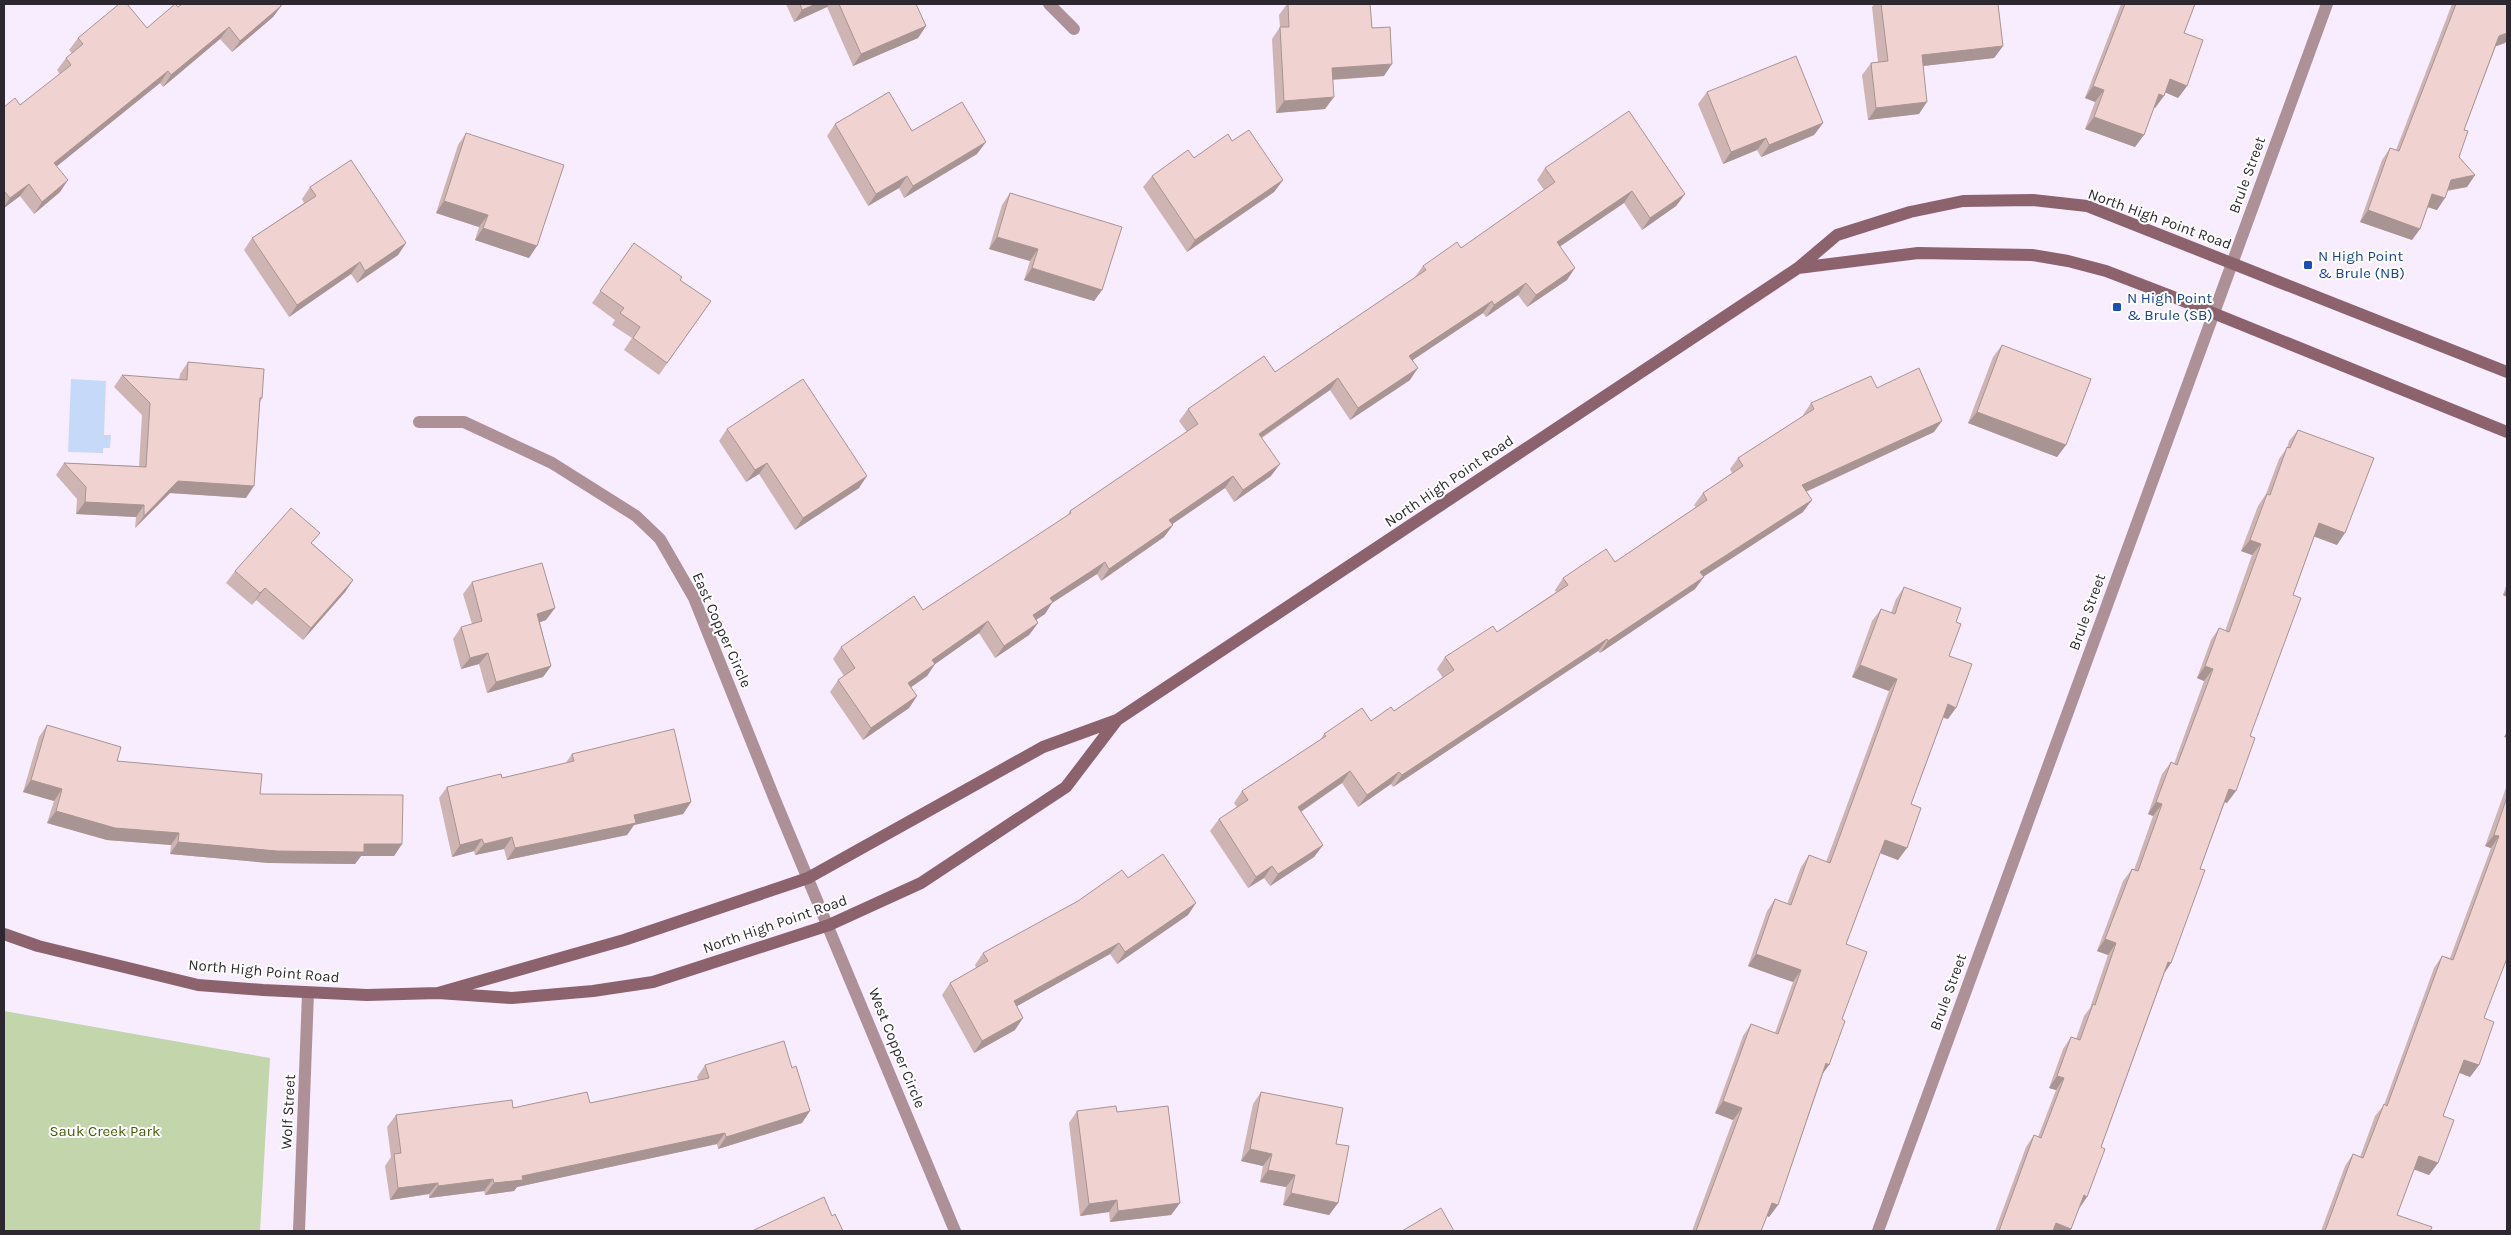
<svg xmlns="http://www.w3.org/2000/svg" width="2511" height="1235" viewBox="0 0 2511 1235" font-family="Karla,sans-serif">
	<style>
		.green { fill: #c2d5ab }
		.water { fill: #c7d9f9 }
		.lines { fill: none; stroke-linecap: round; stroke-linejoin: round }
		.street { stroke: #ae9197; stroke-width: 12 }
		.secondary { stroke: #8c626d; stroke-width: 12 }
		.wall { fill: #ceb5b4 }
		.shaded-wall { fill: #a89492 }
		.building { fill: #f0d3d1; stroke: #a89492 }
		.transit-dot { fill: #1a4fb4; stroke: #fff; stroke-width: 2 }
		.labels { text-anchor: middle; dominant-baseline: central; stroke-width: 4; stroke-linejoin: round; paint-order: stroke }
		.street-label { font-size: 15px; fill: #2d2830; stroke: #fff }
		.transit-label { font-size: 15px; fill: #164399; stroke: #fff; text-anchor: start }
		.park-label { font-size: 15px; fill: #415d03; stroke: #fff }
	</style>
	<rect width="100%" height="100%" fill="#f7edff"/>
	<path class="green" d="M 4,1011 L 270,1058 L 260,1231 L 4,1231 Z"/>
	<path class="water" d="M 71,379 L 106,381 L 104,435 L 111,435 L 110,448 L 103,448 L 103,453 L 68,452 Z"/>
	<g class="lines">
		<path class="street" d="M 1049,4 L 1074,29
			M 419,422 L 464,422 L 552,463 L 636,516 L 660,539 L 694,598 L 775,800 L 955,1231
			M 299,1231 L 308,993
			M 1878,1231 L 2327,4"/>
		<path class="secondary" d="M 1798,268 L 1918,253 L 2032,255 L 2068,261 L 2106,271 L 2171,296 L 2507,432
			M 4,934 L 38,946 L 198,985 L 263,990 L 367,995 L 438,993 L 512,998 L 593,991 L 653,982 L 829,925 L 921,883 L 1066,787 L 1117,720
			M 438,993 L 624,940 L 808,878 L 1043,747 L 1117,720 L 1798,268 L 1837,235 L 1910,212 L 1963,201 L 2033,200 L 2087,206 L 2507,372"/>
	</g>
	<path class="wall" d="M 182,4 L 283,4 L 273,17 L 232,52 L 220,39 L 163,87 L 160,83 L 57,166 L 60,192 L 34,214 L 20,196 L 4,208 L 4,107 L 20,105 L 60,74 L 57,70 L 66,58 L 72,53 L 69,50 L 78,38 L 147,28 Z
		M 786,4 L 916,4 L 926,26 L 918,38 L 853,66 L 827,7 L 794,22 Z
		M 1287,4 L 1370,4 L 1372,28 L 1384,76 L 1333,80 L 1325,109 L 1276,113 L 1272,39 L 1280,27 L 1279,15 Z
		M 1874,4 L 1998,4 L 2003,46 L 1994,58 L 1923,66 L 1919,114 L 1868,120 L 1862,75 L 1871,63 L 1878,62 L 1872,7 Z
		M 2121,4 L 2195,4 L 2184,33 L 2187,86 L 2178,98 L 2165,92 L 2155,108 L 2154,107 L 2135,147 L 2085,129 L 2095,102 L 2085,98 Z
		M 2452,4 L 2507,4 L 2507,40 L 2505,43 L 2496,46 L 2464,130 L 2459,157 L 2475,175 L 2467,187 L 2448,191 L 2437,210 L 2428,207 L 2420,229 L 2412,240 L 2360,222 L 2382,160 L 2390,148 L 2396,150 Z
		M 1707,92 L 1823,123 L 1814,135 L 1761,157 L 1757,150 L 1723,164 L 1698,104 Z
		M 835,124 L 912,131 L 977,154 L 904,198 L 899,188 L 868,206 L 827,136 Z
		M 466,133 L 529,258 L 475,240 L 479,227 L 436,213 L 458,145 Z
		M 1232,141 L 1283,180 L 1274,192 L 1187,252 L 1143,187 L 1152,176 Z
		M 1545,168 L 1685,194 L 1676,206 L 1642,230 L 1624,203 L 1560,246 L 1567,280 L 1527,307 L 1518,295 L 1486,317 L 1483,313 L 1412,360 L 1410,380 L 1350,420 L 1330,390 L 1262,438 L 1271,476 L 1234,502 L 1225,488 L 1172,524 L 1173,525 L 1164,537 L 1101,581 L 1097,574 L 1052,603 L 1045,614 L 1036,620 L 1038,623 L 1029,635 L 995,658 L 979,633 L 935,664 L 927,676 L 911,687 L 917,696 L 909,708 L 863,740 L 830,692 L 838,680 L 844,676 L 833,659 L 841,647 L 923,610 L 1067,516 L 1070,511 L 1187,432 L 1179,421 L 1188,409 L 1275,372 L 1414,278 L 1423,266 L 1461,248 L 1544,190 L 1537,180 Z
		M 310,187 L 406,243 L 398,255 L 357,283 L 351,274 L 289,317 L 244,250 L 252,238 L 304,203 L 302,199 Z
		M 1010,193 L 1102,290 L 1094,301 L 1024,280 L 1030,261 L 989,249 L 1002,205 Z
		M 634,243 L 680,280 L 711,301 L 659,375 L 624,350 L 632,338 L 612,325 L 615,320 L 592,303 Z
		M 2002,345 L 2066,445 L 2057,457 L 1968,423 L 1993,357 Z
		M 188,362 L 262,398 L 260,402 L 246,498 L 170,493 L 135,528 L 136,517 L 76,514 L 77,499 L 56,475 L 64,463 L 139,466 L 142,415 L 114,387 L 122,375 L 179,380 L 180,374 Z
		M 1877,388 L 1934,432 L 1806,492 L 1803,512 L 1703,577 L 1695,589 L 1600,653 L 1598,651 L 1393,787 L 1391,784 L 1358,807 L 1342,783 L 1301,812 L 1323,845 L 1314,857 L 1270,886 L 1264,878 L 1248,888 L 1210,831 L 1219,819 L 1237,807 L 1234,803 L 1242,791 L 1320,740 L 1324,734 L 1371,721 L 1394,711 L 1443,678 L 1437,669 L 1445,657 L 1497,632 L 1556,592 L 1555,590 L 1563,578 L 1615,562 L 1696,507 L 1694,505 L 1703,493 L 1732,473 L 1730,469 L 1738,458 L 1803,416 L 1803,415 L 1811,403 Z
		M 727,429 L 859,488 L 795,530 L 759,474 L 746,482 L 719,441 Z
		M 2298,430 L 2337,545 L 2314,536 L 2293,595 L 2250,736 L 2227,803 L 2225,802 L 2200,869 L 2171,963 L 2165,972 L 2079,1208 L 2070,1231 L 1995,1231 L 2026,1147 L 2034,1135 L 2038,1137 L 2056,1090 L 2049,1088 L 2063,1049 L 2071,1037 L 2076,1039 L 2084,1016 L 2090,1008 L 2108,955 L 2097,951 L 2123,881 L 2132,869 L 2134,870 L 2153,816 L 2148,814 L 2162,774 L 2171,762 L 2174,764 L 2204,681 L 2197,678 L 2211,640 L 2219,628 L 2225,631 L 2252,555 L 2241,551 L 2258,506 L 2266,494 L 2279,459 L 2287,448 L 2289,441 Z
		M 313,544 L 353,580 L 345,592 L 303,640 L 256,600 L 252,605 L 226,583 L 235,571 Z
		M 472,582 L 546,620 L 540,622 L 551,666 L 543,677 L 487,693 L 479,664 L 461,669 L 453,639 L 461,627 L 472,624 L 463,594 Z
		M 2507,583 L 2507,597 L 2503,595 Z
		M 1904,587 L 1956,622 L 1949,656 L 1948,719 L 1943,718 L 1911,804 L 1898,860 L 1880,853 L 1846,944 L 1823,1074 L 1778,1205 L 1769,1217 L 1767,1216 L 1761,1231 L 1692,1231 L 1733,1120 L 1715,1113 L 1743,1036 L 1751,1024 L 1775,1033 L 1793,982 L 1748,966 L 1767,911 L 1775,899 L 1787,904 L 1801,867 L 1809,855 L 1826,862 L 1889,691 L 1852,677 L 1872,621 L 1881,609 L 1891,613 L 1896,599 Z
		M 47,725 L 117,761 L 260,794 L 402,844 L 394,856 L 361,856 L 355,864 L 269,863 L 170,854 L 171,845 L 107,840 L 47,823 L 54,801 L 23,792 L 39,737 Z
		M 572,754 L 691,802 L 683,814 L 634,825 L 627,835 L 507,860 L 504,849 L 475,855 L 474,851 L 452,857 L 439,798 L 447,787 L 502,778 L 565,764 Z
		M 2507,785 L 2507,958 L 2484,1018 L 2479,1065 L 2470,1077 L 2459,1073 L 2443,1116 L 2438,1163 L 2429,1175 L 2414,1169 L 2397,1215 L 2430,1231 L 2321,1231 L 2345,1166 L 2353,1154 L 2360,1157 L 2375,1116 L 2384,1105 L 2434,968 L 2442,956 L 2450,958 L 2491,848 L 2485,846 Z
		M 1128,878 L 1188,915 L 1117,964 L 1110,954 L 1017,1006 L 1015,1030 L 974,1053 L 942,995 L 950,983 L 976,968 L 975,965 L 983,953 Z
		M 705,1065 L 802,1123 L 718,1149 L 717,1144 L 517,1187 L 514,1191 L 485,1195 L 484,1191 L 429,1198 L 429,1194 L 390,1200 L 385,1166 L 391,1157 L 387,1127 L 396,1115 L 590,1103 L 698,1080 L 697,1077 Z
		M 1261,1092 L 1336,1144 L 1338,1203 L 1329,1215 L 1283,1205 L 1286,1187 L 1260,1182 L 1263,1166 L 1241,1161 L 1253,1104 Z
		M 1077,1111 L 1117,1112 L 1180,1203 L 1171,1215 L 1110,1222 L 1109,1212 L 1080,1216 L 1069,1123 Z"/>
	<path class="shaded-wall" d="M 816,4 L 829,4 L 827,7 L 794,22 L 802,10 Z
		M 281,6 L 273,17 L 232,52 L 240,41 Z
		M 926,26 L 918,38 L 853,66 L 861,54 Z
		M 229,27 L 220,39 L 163,87 L 171,75 Z
		M 2507,33 L 2507,40 L 2505,43 L 2491,48 L 2499,36 Z
		M 2003,46 L 1994,58 L 1914,67 L 1922,55 Z
		M 1392,64 L 1384,76 L 1324,80 L 1332,68 Z
		M 168,71 L 160,83 L 46,175 L 54,163 Z
		M 2170,79 L 2187,86 L 2178,98 L 2162,91 Z
		M 2093,86 L 2104,90 L 2095,102 L 2085,98 Z
		M 2159,94 L 2164,96 L 2155,108 L 2150,106 Z
		M 1334,97 L 1325,109 L 1276,113 L 1284,101 Z
		M 1927,102 L 1919,114 L 1868,120 L 1876,108 Z
		M 2094,117 L 2144,135 L 2135,147 L 2085,129 Z
		M 1823,123 L 1814,135 L 1761,157 L 1769,145 Z
		M 1766,138 L 1757,150 L 1723,164 L 1731,152 Z
		M 986,142 L 977,154 L 904,198 L 913,186 Z
		M 2475,175 L 2467,187 L 2443,191 L 2451,180 Z
		M 907,176 L 899,188 L 868,206 L 876,194 Z
		M 68,180 L 60,192 L 34,214 L 42,202 Z
		M 1283,180 L 1274,192 L 1187,252 L 1195,240 Z
		M 29,184 L 20,196 L 4,208 L 4,207 L 10,198 Z
		M 1632,191 L 1624,203 L 1549,254 L 1557,242 Z
		M 1685,194 L 1676,206 L 1642,230 L 1650,218 Z
		M 2432,194 L 2445,198 L 2437,210 L 2424,206 Z
		M 444,201 L 488,215 L 479,227 L 436,213 Z
		M 2368,210 L 2420,229 L 2412,240 L 2360,222 Z
		M 483,228 L 537,246 L 529,258 L 475,240 Z
		M 997,237 L 1038,249 L 1030,261 L 989,249 Z
		M 406,243 L 398,255 L 357,283 L 365,271 Z
		M 360,262 L 351,274 L 289,317 L 297,305 Z
		M 1032,268 L 1102,290 L 1094,301 L 1024,280 Z
		M 1575,268 L 1567,280 L 1527,307 L 1536,295 Z
		M 1526,283 L 1518,295 L 1486,317 L 1494,305 Z
		M 1492,301 L 1483,313 L 1401,368 L 1409,356 Z
		M 1418,368 L 1410,380 L 1350,420 L 1358,408 Z
		M 1338,378 L 1330,390 L 1250,445 L 1259,434 Z
		M 1977,412 L 2066,445 L 2057,457 L 1968,423 Z
		M 1942,421 L 1934,432 L 1794,497 L 1802,485 Z
		M 767,463 L 759,474 L 746,482 L 755,470 Z
		M 1280,464 L 1271,476 L 1234,502 L 1243,490 Z
		M 867,476 L 859,488 L 795,530 L 803,518 Z
		M 1233,476 L 1225,488 L 1161,532 L 1169,520 Z
		M 178,481 L 254,486 L 246,498 L 170,493 L 135,528 L 144,516 Z
		M 1812,500 L 1803,512 L 1692,584 L 1700,572 Z
		M 85,502 L 144,505 L 136,517 L 76,514 Z
		M 2319,523 L 2345,533 L 2337,545 L 2310,535 Z
		M 1173,525 L 1164,537 L 1101,581 L 1109,569 Z
		M 2250,540 L 2261,544 L 2252,555 L 2241,551 Z
		M 1105,562 L 1097,574 L 1052,603 L 1045,614 L 1025,627 L 1033,615 L 1050,598 Z
		M 1704,577 L 1695,589 L 1600,653 L 1608,641 Z
		M 353,580 L 345,592 L 303,640 L 311,628 Z
		M 265,588 L 256,600 L 252,605 L 260,593 Z
		M 2507,589 L 2507,597 L 2503,595 Z
		M 555,608 L 546,620 L 529,626 L 537,614 Z
		M 988,621 L 979,633 L 924,672 L 932,660 Z
		M 1038,623 L 1029,635 L 995,658 L 1004,646 Z
		M 1607,639 L 1598,651 L 1393,787 L 1402,775 Z
		M 488,653 L 479,664 L 461,669 L 470,658 Z
		M 935,664 L 927,676 L 900,695 L 908,683 Z
		M 1860,665 L 1897,679 L 1889,691 L 1852,677 Z
		M 551,666 L 543,677 L 487,693 L 496,682 Z
		M 2205,666 L 2213,669 L 2204,681 L 2197,678 Z
		M 917,696 L 909,708 L 863,740 L 871,728 Z
		M 1948,704 L 1956,708 L 1948,719 L 1940,716 Z
		M 2507,732 L 2507,738 L 2504,737 Z
		M 1350,771 L 1342,783 L 1290,819 L 1298,807 Z
		M 1399,772 L 1391,784 L 1358,807 L 1367,795 Z
		M 31,780 L 62,789 L 54,801 L 23,792 Z
		M 2229,789 L 2236,791 L 2227,803 L 2221,801 Z
		M 691,802 L 683,814 L 634,825 L 627,835 L 507,860 L 515,848 L 634,815 Z
		M 2156,802 L 2162,804 L 2153,816 L 2148,814 Z
		M 56,811 L 179,833 L 171,845 L 107,840 L 47,823 Z
		M 2494,835 L 2499,836 L 2491,848 L 2485,846 Z
		M 512,837 L 504,849 L 475,855 L 484,844 Z
		M 482,839 L 474,851 L 452,857 L 460,845 Z
		M 1885,840 L 1907,848 L 1898,860 L 1877,852 Z
		M 178,842 L 364,844 L 402,844 L 394,856 L 361,856 L 355,864 L 269,863 L 170,854 Z
		M 1323,845 L 1314,857 L 1270,886 L 1278,874 Z
		M 1272,866 L 1264,878 L 1248,888 L 1256,877 Z
		M 1196,903 L 1188,915 L 1117,964 L 1125,952 Z
		M 2105,939 L 2116,943 L 2108,955 L 2097,951 Z
		M 1119,943 L 1110,954 L 1005,1013 L 1014,1001 Z
		M 1756,954 L 1801,970 L 1793,982 L 1748,966 Z
		M 2168,962 L 2171,963 L 2163,975 Z
		M 1023,1018 L 1015,1030 L 974,1053 L 982,1041 Z
		M 2464,1060 L 2479,1065 L 2470,1077 L 2456,1071 Z
		M 1826,1063 L 1829,1065 L 1821,1076 Z
		M 2057,1076 L 2064,1078 L 2056,1090 L 2049,1088 Z
		M 1723,1101 L 1742,1108 L 1733,1120 L 1715,1113 Z
		M 810,1111 L 802,1123 L 718,1149 L 726,1137 Z
		M 725,1133 L 717,1144 L 517,1187 L 514,1191 L 485,1195 L 494,1183 L 522,1176 Z
		M 1250,1149 L 1272,1154 L 1263,1166 L 1241,1161 Z
		M 2419,1156 L 2438,1163 L 2429,1175 L 2410,1168 Z
		M 1268,1170 L 1295,1175 L 1286,1187 L 1260,1182 Z
		M 493,1179 L 484,1191 L 429,1198 L 438,1186 Z
		M 438,1183 L 429,1194 L 390,1200 L 398,1188 Z
		M 1291,1193 L 1338,1203 L 1329,1215 L 1283,1205 Z
		M 2084,1195 L 2087,1197 L 2079,1209 Z
		M 1117,1200 L 1109,1212 L 1080,1216 L 1089,1204 Z
		M 1180,1203 L 1171,1215 L 1110,1222 L 1118,1211 Z
		M 1772,1203 L 1778,1205 L 1769,1217 L 1764,1214 Z
		M 2056,1223 L 2071,1229 L 2070,1231 L 2050,1231 Z"/>
	<path class="building" d="M 119,4 L 127,4 L 147,28 L 175,4 L 178,7 L 182,4 L 280,4 L 281,6 L 240,41 L 229,27 L 171,75 L 168,71 L 54,163 L 68,180 L 42,202 L 29,184 L 10,198 L 4,191 L 4,107 L 15,98 L 20,105 L 71,65 L 66,58 L 83,44 L 78,38 Z
		M 800,4 L 816,4 L 802,10 Z
		M 839,4 L 916,4 L 926,26 L 861,54 Z
		M 1288,4 L 1370,4 L 1372,28 L 1390,27 L 1392,64 L 1332,68 L 1334,97 L 1284,101 L 1280,27 L 1289,27 Z
		M 1881,4 L 1998,4 L 2003,46 L 1922,55 L 1927,102 L 1876,108 L 1871,63 L 1888,61 Z
		M 2125,4 L 2195,4 L 2184,33 L 2203,40 L 2187,86 L 2170,79 L 2164,96 L 2159,94 L 2144,135 L 2094,117 L 2104,90 L 2093,86 Z
		M 2456,4 L 2507,4 L 2507,33 L 2499,36 L 2464,130 L 2468,131 L 2459,157 L 2475,175 L 2451,180 L 2445,198 L 2432,194 L 2420,229 L 2368,210 L 2390,148 L 2399,151 Z
		M 1796,56 L 1823,123 L 1769,145 L 1766,138 L 1731,152 L 1707,92 Z
		M 889,92 L 912,131 L 962,102 L 986,142 L 913,186 L 907,176 L 876,194 L 835,124 Z
		M 1629,111 L 1685,194 L 1650,218 L 1632,191 L 1557,242 L 1575,268 L 1536,295 L 1526,283 L 1494,305 L 1492,301 L 1409,356 L 1418,368 L 1358,408 L 1338,378 L 1259,434 L 1280,464 L 1243,490 L 1233,476 L 1169,520 L 1173,525 L 1109,569 L 1105,562 L 1050,598 L 1053,602 L 1033,615 L 1038,623 L 1004,646 L 988,621 L 932,660 L 935,664 L 908,683 L 917,696 L 871,728 L 838,680 L 855,668 L 841,647 L 914,596 L 923,610 L 1071,513 L 1070,511 L 1198,424 L 1188,409 L 1264,356 L 1275,372 L 1426,270 L 1423,266 L 1457,242 L 1461,248 L 1555,182 L 1545,168 Z
		M 1249,130 L 1283,180 L 1195,240 L 1152,176 L 1188,150 L 1194,158 L 1228,134 L 1232,141 Z
		M 466,133 L 564,165 L 537,246 L 483,228 L 488,215 L 444,201 Z
		M 351,160 L 406,243 L 365,271 L 360,262 L 297,305 L 252,238 L 316,196 L 310,187 Z
		M 1010,193 L 1122,227 L 1102,290 L 1032,268 L 1038,249 L 997,237 Z
		M 634,243 L 682,277 L 680,280 L 711,301 L 667,363 L 633,338 L 640,327 L 620,313 L 624,308 L 600,291 Z
		M 2002,345 L 2091,379 L 2066,445 L 1977,412 Z
		M 188,362 L 264,369 L 262,398 L 260,398 L 254,486 L 178,481 L 144,516 L 144,505 L 85,502 L 86,487 L 64,463 L 146,467 L 150,403 L 122,375 L 187,380 Z
		M 1919,368 L 1942,421 L 1802,485 L 1812,500 L 1700,572 L 1704,577 L 1608,641 L 1607,639 L 1402,775 L 1399,772 L 1367,795 L 1350,771 L 1298,807 L 1323,845 L 1278,874 L 1272,866 L 1256,877 L 1219,819 L 1248,800 L 1242,791 L 1326,736 L 1324,734 L 1362,708 L 1371,721 L 1391,707 L 1394,711 L 1454,670 L 1445,657 L 1493,626 L 1497,632 L 1568,585 L 1563,578 L 1606,549 L 1615,562 L 1707,500 L 1703,493 L 1743,466 L 1738,458 L 1814,409 L 1811,403 L 1871,376 L 1877,388 Z
		M 803,379 L 867,476 L 803,518 L 767,463 L 755,470 L 727,429 Z
		M 2298,430 L 2374,458 L 2345,533 L 2319,523 L 2293,595 L 2301,598 L 2250,736 L 2255,738 L 2236,791 L 2229,789 L 2200,869 L 2205,870 L 2171,963 L 2168,962 L 2101,1147 L 2105,1149 L 2087,1197 L 2084,1195 L 2071,1229 L 2056,1223 L 2053,1231 L 1999,1231 L 2034,1135 L 2041,1138 L 2064,1078 L 2057,1076 L 2071,1037 L 2080,1040 L 2093,1004 L 2095,1005 L 2116,943 L 2105,939 L 2132,869 L 2138,871 L 2162,804 L 2156,802 L 2171,762 L 2177,765 L 2213,669 L 2205,666 L 2219,628 L 2229,632 L 2261,544 L 2250,540 L 2267,494 L 2270,495 L 2287,447 L 2290,448 Z
		M 291,508 L 320,533 L 311,543 L 353,580 L 311,628 L 265,588 L 260,593 L 235,571 Z
		M 542,563 L 555,608 L 537,614 L 551,666 L 496,682 L 488,653 L 470,658 L 461,627 L 482,621 L 472,582 Z
		M 1904,587 L 1961,608 L 1956,622 L 1961,624 L 1949,656 L 1972,664 L 1956,708 L 1948,704 L 1911,804 L 1921,808 L 1907,848 L 1885,840 L 1846,944 L 1867,952 L 1842,1019 L 1845,1021 L 1829,1065 L 1826,1063 L 1778,1205 L 1772,1203 L 1761,1231 L 1696,1231 L 1742,1108 L 1723,1101 L 1751,1024 L 1778,1034 L 1801,970 L 1756,954 L 1775,899 L 1791,905 L 1809,855 L 1830,863 L 1897,679 L 1860,665 L 1881,609 L 1895,614 Z
		M 47,725 L 121,747 L 117,761 L 262,774 L 260,794 L 403,795 L 402,844 L 364,844 L 364,852 L 277,851 L 178,842 L 179,833 L 115,828 L 56,811 L 62,789 L 31,780 Z
		M 674,729 L 691,802 L 634,815 L 636,823 L 515,848 L 512,837 L 484,844 L 482,839 L 460,845 L 447,787 L 501,774 L 502,778 L 574,761 L 572,754 Z
		M 2507,797 L 2507,958 L 2484,1018 L 2494,1022 L 2479,1065 L 2464,1060 L 2443,1116 L 2454,1120 L 2438,1163 L 2419,1156 L 2397,1215 L 2432,1227 L 2430,1231 L 2325,1231 L 2353,1154 L 2363,1158 L 2384,1104 L 2387,1106 L 2442,956 L 2453,960 L 2499,836 L 2494,835 Z
		M 1163,854 L 1196,903 L 1125,952 L 1119,943 L 1014,1001 L 1023,1018 L 982,1041 L 950,983 L 988,961 L 983,953 L 1078,901 L 1122,870 L 1128,878 Z
		M 784,1041 L 792,1068 L 796,1066 L 810,1111 L 726,1137 L 725,1133 L 522,1176 L 523,1180 L 494,1183 L 493,1179 L 438,1186 L 438,1183 L 398,1188 L 394,1154 L 401,1153 L 396,1115 L 512,1100 L 513,1108 L 587,1092 L 590,1103 L 709,1078 L 705,1065 Z
		M 1261,1092 L 1343,1108 L 1336,1144 L 1349,1146 L 1338,1203 L 1291,1193 L 1295,1175 L 1268,1170 L 1272,1154 L 1250,1149 Z
		M 1116,1106 L 1117,1112 L 1168,1106 L 1180,1203 L 1118,1211 L 1117,1200 L 1089,1204 L 1077,1111 Z
		M 824,1197 L 832,1216 L 835,1214 L 843,1231 L 755,1231 L 754,1230 Z
		M 1441,1208 L 1454,1231 L 1402,1231 Z"/>
	<g class="transit-dot">
		<rect x="2303" y="260" width="10" height="10" rx="2.5"/>
		<rect x="2112" y="302" width="10" height="10" rx="2.5"/>
	</g>
	<g class="labels">
		<g class="street-label">
			<text transform="translate(2247 175) rotate(-70)">Brule Street</text>
			<text transform="translate(2160 219) rotate(20)">North High Point Road</text>
			<text transform="translate(1449 481) rotate(-34)">North High Point Road</text>
			<text transform="translate(2087 612) rotate(-70)">Brule Street</text>
			<text transform="translate(722 630) rotate(66)">East Copper Circle</text>
			<text transform="translate(775 924) rotate(-19)">North High Point Road</text>
			<text transform="translate(264 971) rotate(5)">North High Point Road</text>
			<text transform="translate(1948 992) rotate(-70)">Brule Street</text>
			<text transform="translate(897 1048) rotate(68)">West Copper Circle</text>
			<text transform="translate(288 1112) rotate(-87)">Wolf Street</text>
		</g>
		<g class="transit-label">
			<text x="2318" y="256">N High Point<tspan x="2318" dy="17">&amp; Brule (NB)</tspan></text>
			<text x="2127" y="298">N High Point<tspan x="2127" dy="17">&amp; Brule (SB)</tspan></text>
		</g>
		<g class="park-label">
			<text x="105" y="1131">Sauk Creek Park</text>
		</g>
	</g>
	<rect width="2511" height="1235" fill="none" stroke="#2d2830" stroke-width="10"/>
</svg>
